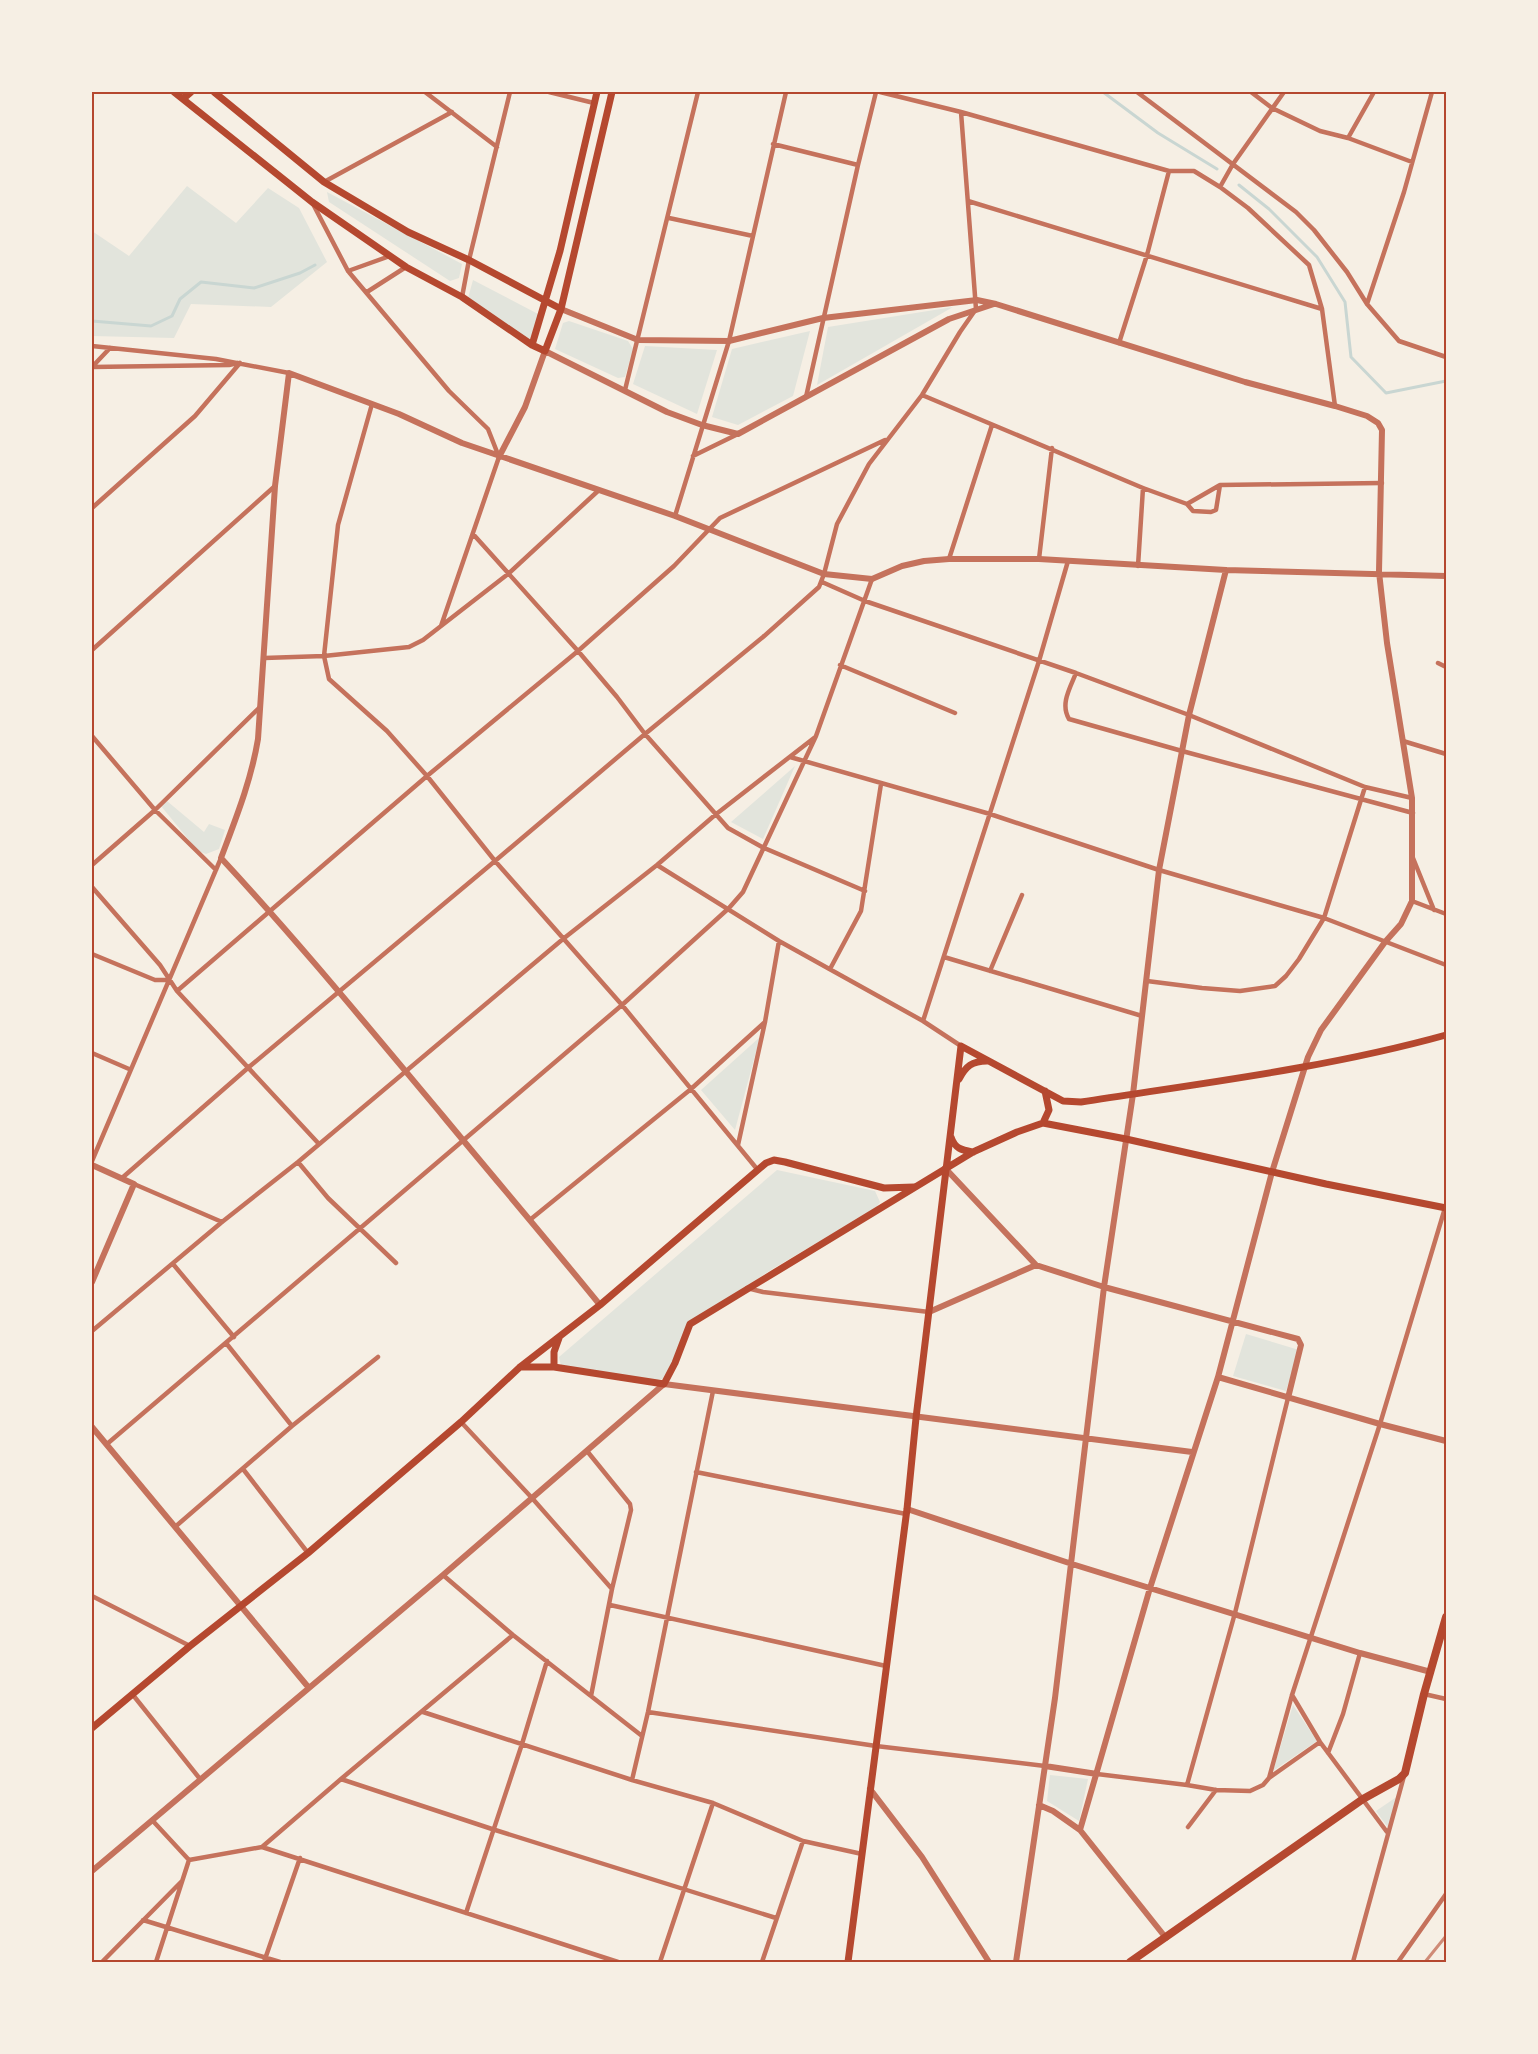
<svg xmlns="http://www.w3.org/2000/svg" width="1538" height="2054" viewBox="0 0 1538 2054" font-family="'Varela Round',sans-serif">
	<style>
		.green { fill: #e2e4dc }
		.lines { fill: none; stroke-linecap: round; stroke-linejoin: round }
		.stream { stroke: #c9d6d2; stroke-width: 3 }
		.minor { stroke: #c5725c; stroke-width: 4.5 }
		.tertiary { stroke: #c5725c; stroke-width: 6 }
		.secondary { stroke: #b5482f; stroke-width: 7 }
		.primary { stroke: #b5482f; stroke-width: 8 }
		.rail { stroke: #cf8b77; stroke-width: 3 }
		.neatline { fill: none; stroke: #b5482f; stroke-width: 2 }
	</style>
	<rect width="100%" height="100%" fill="#f6efe4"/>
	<path class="green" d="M 187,186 L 236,223 L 268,188 L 299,208 L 327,262 L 271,307 L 191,304 L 174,338 L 92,336 L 92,231 L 129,256 Z
		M 327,192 L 462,264 L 459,278 L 450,281 L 329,202 Z
		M 473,280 L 540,315 L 532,343 L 468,298 Z
		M 953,307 L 817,385 L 828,327 Z
		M 569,321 L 628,341 L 633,349 L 625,377 L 618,378 L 555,349 L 563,323 Z
		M 810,331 L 793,396 L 738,425 L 712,417 L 732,349 Z
		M 645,346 L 717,350 L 697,414 L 633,384 Z
		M 795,766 L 763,839 L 731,822 Z
		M 167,801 L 204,832 L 209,824 L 225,830 L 219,849 L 206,854 L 198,851 L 161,806 Z
		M 760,1037 L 735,1130 L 701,1090 Z
		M 777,1170 L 875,1191 L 880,1202 L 876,1208 L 774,1268 L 689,1323 L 669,1378 L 655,1380 L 561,1366 L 559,1357 Z
		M 1246,1334 L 1299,1350 L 1286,1391 L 1233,1376 Z
		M 1293,1705 L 1317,1741 L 1273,1771 Z
		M 1050,1775 L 1088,1779 L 1079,1821 L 1047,1801 Z
		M 1398,1796 L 1389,1829 L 1376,1811 Z"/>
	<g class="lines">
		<path class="stream" d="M 1103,92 L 1158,133 L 1217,169
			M 1239,185 L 1269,209 L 1317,257 L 1345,302 L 1351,357 L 1386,393 L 1446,381
			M 92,321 L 151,326 L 172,316 L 180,299 L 201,282 L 254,288 L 300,273 L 315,265"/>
		<path class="minor" d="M 425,92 L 497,147
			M 549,92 L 594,103
			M 880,92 L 961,112 L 1169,171 L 1194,171 L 1220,187 L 1248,208 L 1309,265 L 1322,309 L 1335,406
			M 1137,92 L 1296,212 L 1314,230 L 1347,272 L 1367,304 L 1399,341 L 1446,357
			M 1251,92 L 1272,108 L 1320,131 L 1348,138 L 1412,162
			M 1348,138 L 1374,92
			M 773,144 L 858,165
			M 324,182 L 452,112
			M 1220,187 L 1233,164 L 1284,92
			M 968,201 L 1322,309
			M 313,204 L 348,271 L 449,391 L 488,429 L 499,457 L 441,626
			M 669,218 L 753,236
			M 348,271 L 390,256
			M 367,292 L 406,267
			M 462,297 L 469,260 L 510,92
			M 1367,304 L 1404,192 L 1432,92
			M 1119,343 L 1147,255 L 1169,171
			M 92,346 L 216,359 L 289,373
			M 92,367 L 229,365 L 238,363
			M 92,367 L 110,348
			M 625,390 L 698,92
			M 922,395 L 1143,488 L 1187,504 L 1220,485 L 1382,483
			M 806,397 L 858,165 L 876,92
			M 372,404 L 338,525 L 324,656 L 329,679 L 387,731 L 427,776 L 495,861 L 622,1005 L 757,1169
			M 693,456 L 738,434
			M 1187,504 L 1193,511 L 1211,512 L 1216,510 L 1220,485
			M 92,508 L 195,416 L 240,363
			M 675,516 L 729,341 L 786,92
			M 473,534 L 578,651 L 617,697 L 645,734 L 728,828 L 762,847 L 865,891
			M 949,559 L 992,425
			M 1039,559 L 1052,448
			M 1138,566 L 1143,488
			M 822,582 L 865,601 L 1076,673 L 1189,715 L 1365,787 L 1412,798
			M 92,650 L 275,486
			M 264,658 L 324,656 L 409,647 L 423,640 L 508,574 L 599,490
			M 1438,663 L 1446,667
			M 840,665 L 955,713
			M 1076,673 C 1070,688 1060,704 1069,719 L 1182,751 L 1413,813
			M 92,736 L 155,810 L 216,870
			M 1403,741 L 1446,754
			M 790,757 L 990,814 L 1159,870 L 1324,918 L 1446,965
			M 1413,858 L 1434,910
			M 92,865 L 155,810 L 260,707
			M 657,865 L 779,941 L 923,1021 L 961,1046
			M 92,887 L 160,965 L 177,991 L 319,1144
			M 1412,901 L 1446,914
			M 92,954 L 155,980 L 168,980
			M 944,957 L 1142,1016
			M 830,969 L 861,911 L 881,784
			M 990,971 L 1022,895
			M 1147,981 L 1202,988 L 1240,991 L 1275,986 L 1286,976 L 1299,959 L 1324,918 L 1365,787
			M 177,991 L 427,776 L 578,651 L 674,566 L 720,518 L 885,440
			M 923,1021 L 1039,661 L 1068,561
			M 92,1053 L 129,1069
			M 738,1145 L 765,1022 L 779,941
			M 92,1161 L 221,858
			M 298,1162 L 328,1198 L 396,1263
			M 122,1178 L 249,1067 L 495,861 L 645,734 L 763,637 L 819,587 L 824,574 L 837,524 L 869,464 L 922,395 L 960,332 L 976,309 L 961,112
			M 134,1184 L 222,1222
			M 531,1219 L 691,1089 L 765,1022
			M 173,1264 L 234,1337
			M 747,1288 L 763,1292 L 929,1312
			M 92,1331 L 222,1222 L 298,1162 L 563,939 L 657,865 L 715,815 L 814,738
			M 226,1343 L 292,1426
			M 461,1422 L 532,1498 L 612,1589
			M 107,1444 L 622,1005 L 729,908 L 743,892 L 816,736 L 872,579
			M 587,1451 L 630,1504 L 631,1510 L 612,1589 L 591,1696
			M 243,1469 L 308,1553
			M 696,1472 L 906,1514
			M 175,1527 L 292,1426 L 378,1357
			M 443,1575 L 513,1635 L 642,1736
			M 92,1596 L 190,1646
			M 610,1605 L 886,1666
			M 1424,1694 L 1446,1699
			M 133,1695 L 200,1779
			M 1292,1695 L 1320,1742 L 1387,1832
			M 423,1712 L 632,1780 L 713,1803 L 803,1841 L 862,1854
			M 648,1712 L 876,1746 L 1045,1766
			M 1328,1753 L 1343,1714 L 1360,1653
			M 1097,1774 L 1187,1785 L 1216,1790 L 1250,1791 L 1263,1785 L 1269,1778 L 1320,1742
			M 1269,1778 L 1292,1695 L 1380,1424 L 1445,1208
			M 341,1779 L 492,1829 L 776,1918
			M 632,1780 L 648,1712 L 713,1391
			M 1187,1785 L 1235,1613 L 1288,1398
			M 152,1820 L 189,1860
			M 1188,1827 L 1216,1790
			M 262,1847 L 341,1779 L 513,1635
			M 189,1860 L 262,1847 L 618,1962
			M 466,1913 L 522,1744 L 547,1661
			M 143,1920 L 280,1962
			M 102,1962 L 182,1881
			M 156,1962 L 189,1860
			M 264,1962 L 300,1858
			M 660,1962 L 713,1803
			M 762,1962 L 803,1841
			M 1353,1962 L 1404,1776
			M 1398,1962 L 1446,1894"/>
		<path class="tertiary" d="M 561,309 L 638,340 L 729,341 L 823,318 L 977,300 L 996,304 L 1245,382 L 1335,406 L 1367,416 L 1378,423 L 1382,430 L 1379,572 L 1387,643 L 1412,798 L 1412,901 L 1401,924 L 1385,942 L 1321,1030 L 1308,1057 L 1272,1172 L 1218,1377 L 1150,1588 L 1080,1830
			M 499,457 L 525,407 L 545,351 L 667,412 L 702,425 L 738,434 L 949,319 L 994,304
			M 92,1165 L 134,1184 L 92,1282
			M 945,1168 L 1036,1265 L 1104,1287 L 1298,1339 L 1301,1345 L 1288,1398
			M 600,1305 C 548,1241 495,1179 443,1116 C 370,1029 298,941 221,858 C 236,818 251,781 258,739 L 275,486 L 289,373 L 399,414 L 462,443 L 675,516 L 824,574 L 872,579 L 902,566 L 924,561 L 949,559 L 1039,559 L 1226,570 L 1446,576
			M 929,1312 L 1036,1265
			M 1218,1377 L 1380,1424 L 1446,1441
			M 92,1427 L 309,1688
			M 907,1509 L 1072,1564 L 1360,1653 L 1431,1672
			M 1045,1766 L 1097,1774
			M 870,1789 L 922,1857 L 989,1962
			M 1039,1805 L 1053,1811 L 1080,1830 L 1166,1938
			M 92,1871 L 443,1575 L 664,1384 L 1192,1452
			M 1016,1962 L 1055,1698 L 1104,1287 L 1133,1094 L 1159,870 L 1189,715 L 1226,570"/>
		<path class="secondary" d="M 174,92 L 312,202 L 406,267 L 462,297 L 532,345 L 545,351 L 561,309 L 612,92
			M 214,92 L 324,182 L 408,232 L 469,260 L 561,309
			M 184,98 L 191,92
			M 532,345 L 560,251 L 597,92
			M 959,1079 C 966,1066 972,1061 987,1061
			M 1043,1123 L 1126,1139 L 1326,1184 L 1446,1208
			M 1043,1123 L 1049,1110 L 1045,1091
			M 951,1137 C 955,1149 962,1150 973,1152
			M 520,1367 L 554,1367 L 664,1384 L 675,1363 L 690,1324 L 973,1152 L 1017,1132 L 1043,1123
			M 554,1367 L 554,1352 L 559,1338
			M 92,1728 L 190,1646 L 308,1553 L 461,1422 L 520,1367 L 600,1305 L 766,1163 L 774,1160 L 785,1162 L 884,1188 L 914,1187
			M 848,1962 L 907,1509 L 916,1418 L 961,1046 L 1063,1101 L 1081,1102 C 1203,1083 1327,1068 1446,1035"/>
		<path class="primary" d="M 1130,1962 L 1363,1799 L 1399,1779 L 1405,1773 L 1424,1694 L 1446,1617"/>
		<path class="rail" d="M 1425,1962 L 1446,1936"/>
	</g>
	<rect width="1538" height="2054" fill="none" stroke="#f6efe4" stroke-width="186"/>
	<rect x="93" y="93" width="1352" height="1868" class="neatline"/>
</svg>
